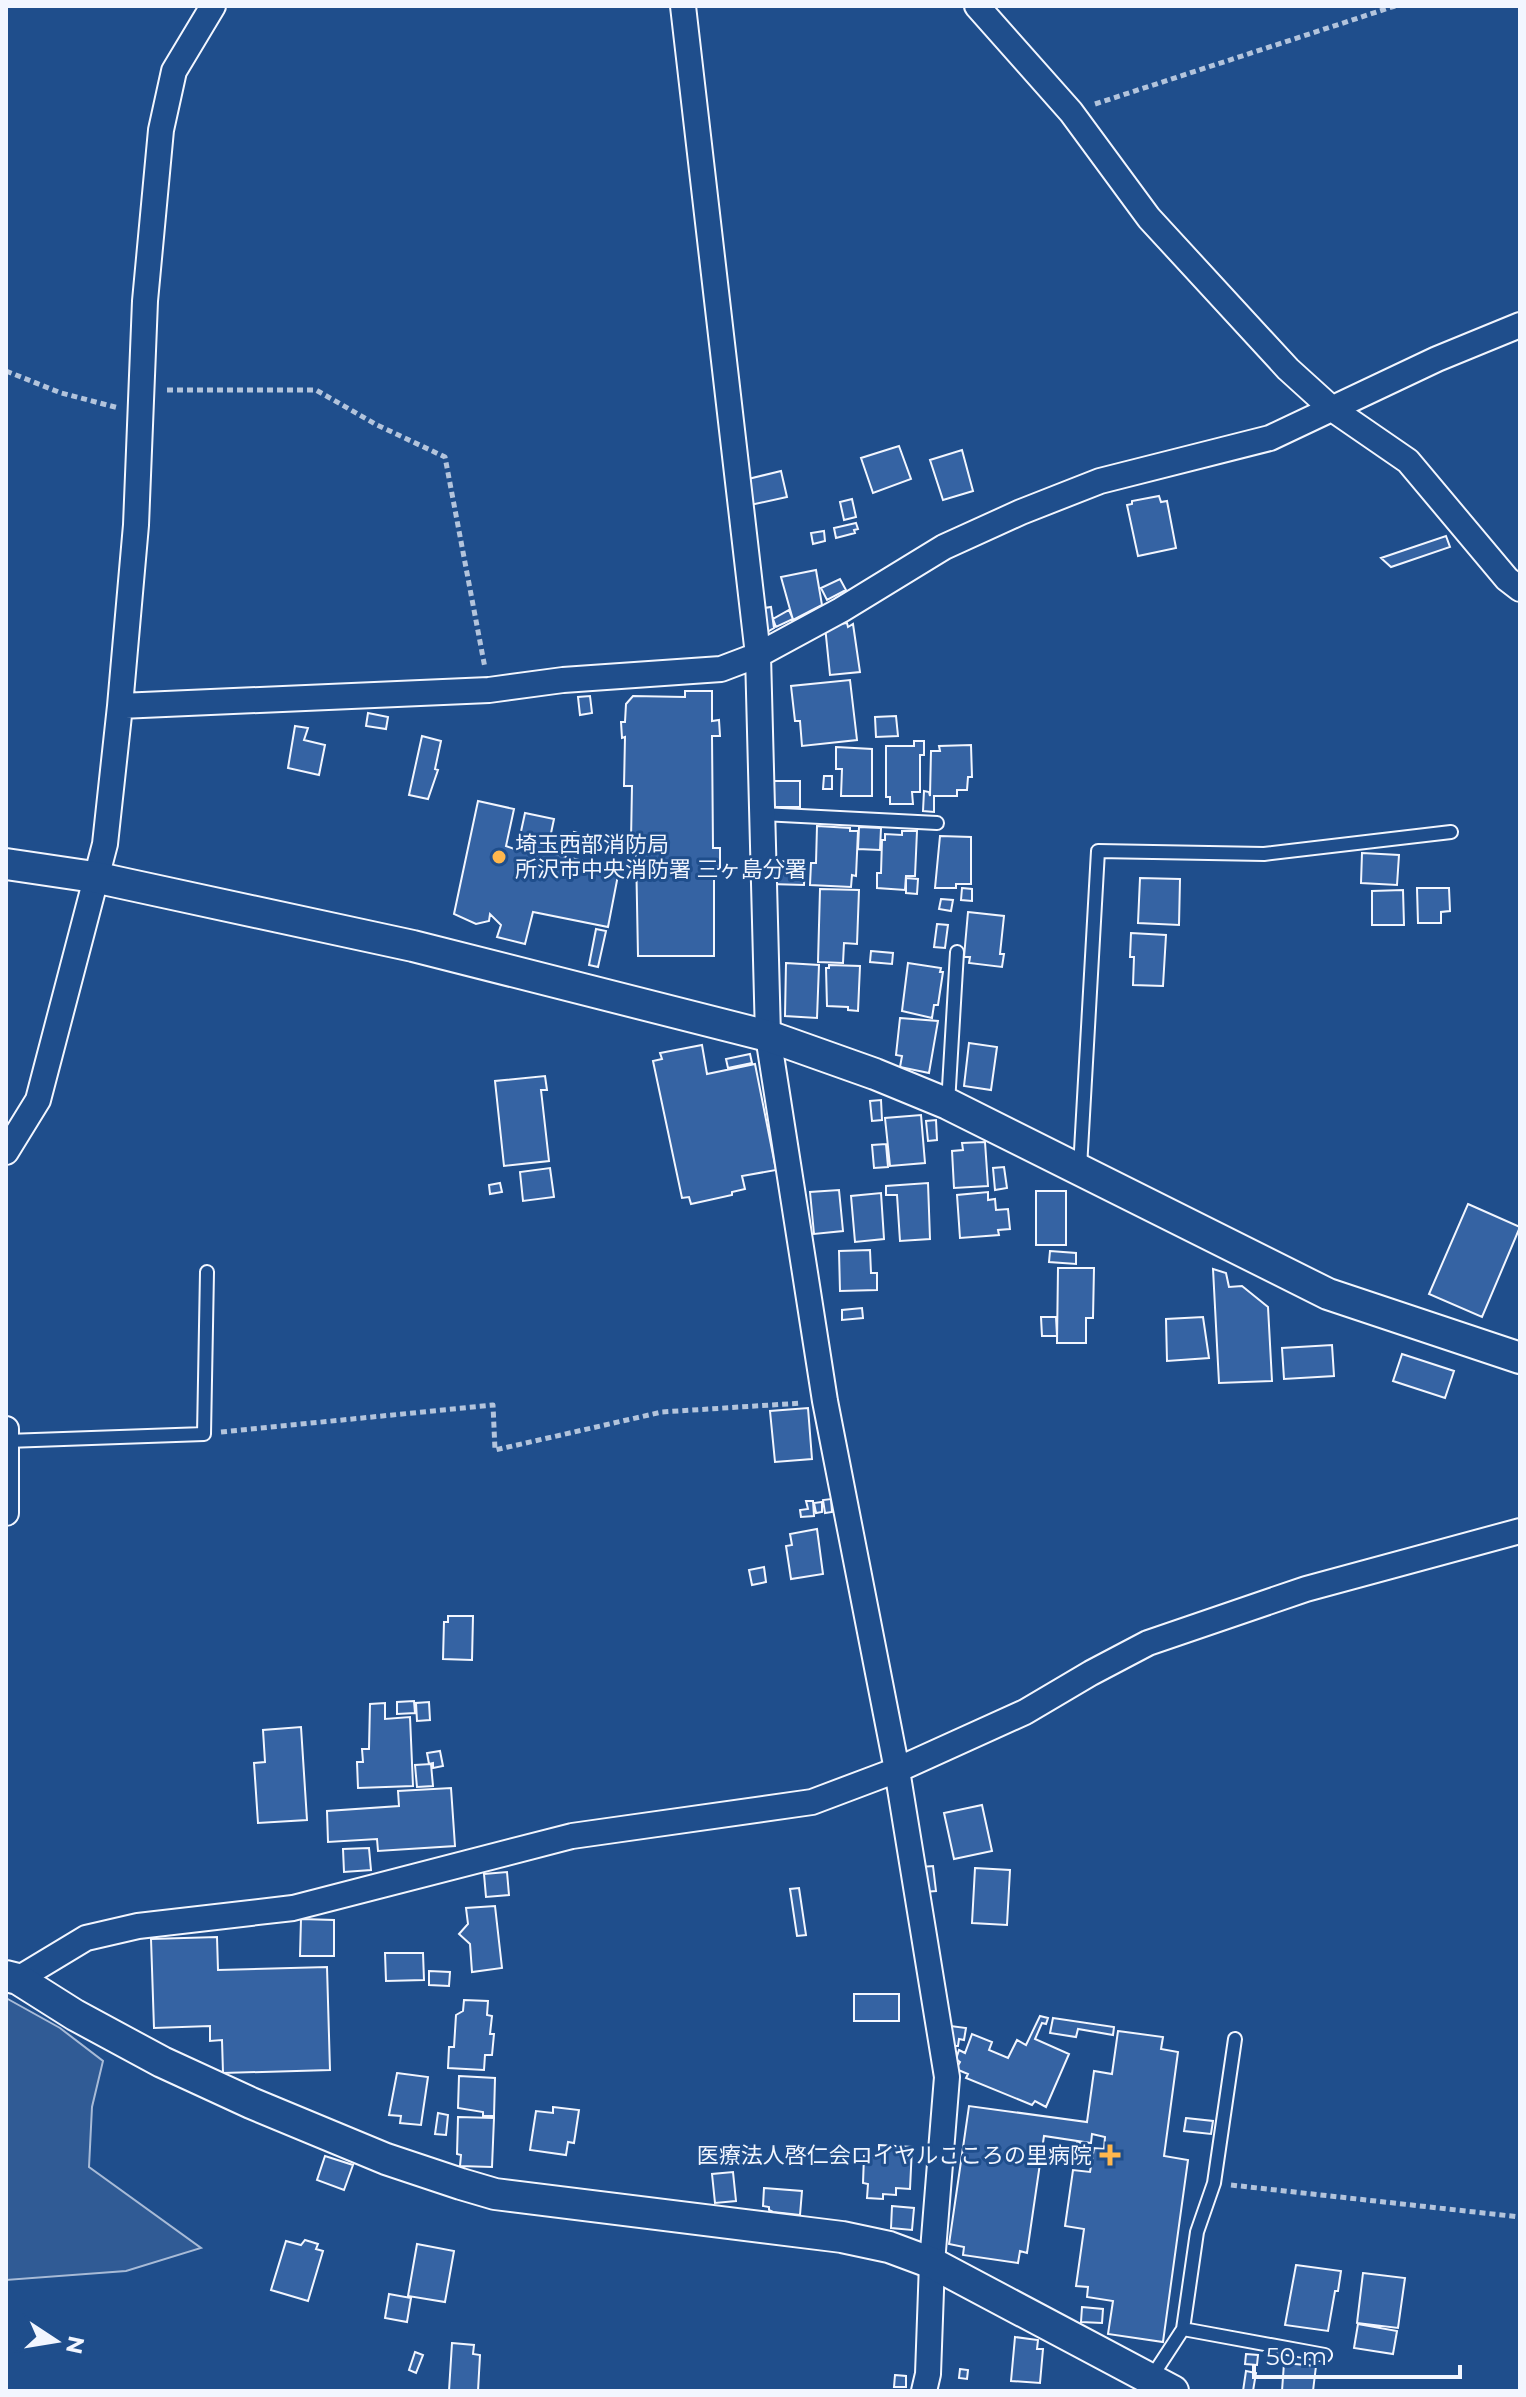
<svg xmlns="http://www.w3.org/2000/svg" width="1526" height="2397" viewBox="0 0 1526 2397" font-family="Montserrat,'Noto Sans JP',sans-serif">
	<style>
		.built { fill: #305b95; stroke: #a8bbd7; stroke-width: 2 }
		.building { fill: #3563a3; stroke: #f2f6ff; stroke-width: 2 }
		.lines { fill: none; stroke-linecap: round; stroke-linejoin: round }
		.service-casing { stroke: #f2f6ff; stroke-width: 16 }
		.minor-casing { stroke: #f2f6ff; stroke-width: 28 }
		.tertiary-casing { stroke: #f2f6ff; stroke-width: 34 }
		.path { stroke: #b3c4dc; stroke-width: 5; stroke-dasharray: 6 4; stroke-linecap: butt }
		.service { stroke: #1f4e8c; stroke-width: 12 }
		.minor { stroke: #1f4e8c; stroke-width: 24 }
		.tertiary { stroke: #1f4e8c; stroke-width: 30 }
		.poi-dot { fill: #ffb74d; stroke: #1f4e8c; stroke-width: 3 }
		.labels { text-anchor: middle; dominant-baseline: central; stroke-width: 6; stroke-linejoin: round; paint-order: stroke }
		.poi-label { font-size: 22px; fill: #f2f6ff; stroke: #1f4e8c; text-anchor: start }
	</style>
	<rect width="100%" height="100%" fill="#1f4e8c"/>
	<path class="built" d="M 6,1998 L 60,2028 L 103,2061 L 92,2107 L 89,2167 L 201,2248 L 126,2271 L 6,2280 Z"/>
	<path class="building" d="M 899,446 L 911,479 L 873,493 L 861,458 Z
		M 962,450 L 973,491 L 943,500 L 930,460 Z
		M 781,471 L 787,497 L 750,505 L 744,480 Z
		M 1159,496 L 1161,502 L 1167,501 L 1176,548 L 1138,556 L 1127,505 L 1132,504 L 1132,501 Z
		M 852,499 L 856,517 L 844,520 L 840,502 Z
		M 856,523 L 858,529 L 854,530 L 855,533 L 836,538 L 834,528 Z
		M 824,531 L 825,541 L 813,544 L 811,533 Z
		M 1446,536 L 1450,547 L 1391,567 L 1381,558 Z
		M 816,570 L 822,605 L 793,620 L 781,577 Z
		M 840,579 L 846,590 L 827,600 L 821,588 Z
		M 771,607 L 774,628 L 767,632 L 758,609 Z
		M 789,610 L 793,619 L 776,627 L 773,619 Z
		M 847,623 L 848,627 L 853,624 L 860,672 L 830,675 L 825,626 Z
		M 850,680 L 857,740 L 802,746 L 800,721 L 795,721 L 791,686 Z
		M 685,691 L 712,691 L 712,721 L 719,720 L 720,736 L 712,736 L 713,848 L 720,848 L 720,869 L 714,869 L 714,956 L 638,956 L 636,851 L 628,851 L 628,841 L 631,841 L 632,786 L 624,786 L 625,737 L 622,738 L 621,722 L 625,722 L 626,704 L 633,696 L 685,697 Z
		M 590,696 L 592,713 L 580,715 L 578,697 Z
		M 368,713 L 388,717 L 386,729 L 366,726 Z
		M 896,716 L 898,736 L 876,737 L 875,717 Z
		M 295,726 L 308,728 L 304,740 L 325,745 L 319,775 L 288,768 Z
		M 422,736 L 441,741 L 435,769 L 438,770 L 428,799 L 409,795 Z
		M 914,741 L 924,741 L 924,755 L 920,755 L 920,792 L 912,792 L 913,804 L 890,804 L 890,797 L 886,797 L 886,746 L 914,746 Z
		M 971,745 L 972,777 L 968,777 L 967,790 L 957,790 L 957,796 L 934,796 L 934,812 L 923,811 L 924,791 L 929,792 L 930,796 L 931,751 L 940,751 L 939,746 Z
		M 836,747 L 872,749 L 872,796 L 841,796 L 842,769 L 836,769 Z
		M 824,776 L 832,776 L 832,789 L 823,789 Z
		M 773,781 L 800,781 L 800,807 L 773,807 Z
		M 478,801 L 514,809 L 506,846 L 517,850 L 525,813 L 554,819 L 547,852 L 619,870 L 608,927 L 533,912 L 525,944 L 497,937 L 501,925 L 490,914 L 489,921 L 476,924 L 454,914 Z
		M 817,826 L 850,828 L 850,831 L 858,831 L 856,876 L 852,875 L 851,887 L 810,885 L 811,863 L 816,863 Z
		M 859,827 L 881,828 L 880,850 L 858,849 Z
		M 902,831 L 917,831 L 915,876 L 906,876 L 905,890 L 877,888 L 877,873 L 881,873 L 882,840 L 885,840 L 885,834 L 902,835 Z
		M 574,832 L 584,835 L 581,846 L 571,843 Z
		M 940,836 L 971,837 L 971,884 L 956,884 L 956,888 L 935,888 Z
		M 1362,853 L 1399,855 L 1397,885 L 1361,883 Z
		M 770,861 L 805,862 L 804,885 L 770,884 Z
		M 906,878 L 918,879 L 917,894 L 906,893 Z
		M 1140,878 L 1180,879 L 1179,925 L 1138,923 Z
		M 962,888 L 972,889 L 972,901 L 961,900 Z
		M 1417,888 L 1449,888 L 1450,911 L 1441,912 L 1441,923 L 1418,923 Z
		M 820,889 L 859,890 L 857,944 L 844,943 L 843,963 L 818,962 Z
		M 1403,890 L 1404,925 L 1372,925 L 1372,891 Z
		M 941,899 L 953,900 L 951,911 L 939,909 Z
		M 968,912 L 1004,916 L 1000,954 L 1004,954 L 1002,967 L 969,963 L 970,957 L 964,957 Z
		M 937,924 L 948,925 L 945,948 L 934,947 Z
		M 596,929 L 606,931 L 598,967 L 589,965 Z
		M 1131,933 L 1166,935 L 1163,986 L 1133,985 L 1134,957 L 1130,957 Z
		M 871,951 L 893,953 L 892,964 L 870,962 Z
		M 786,963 L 819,965 L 817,1018 L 785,1016 Z
		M 908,963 L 941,968 L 940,972 L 943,972 L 938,1005 L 934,1005 L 932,1018 L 902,1011 Z
		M 829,965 L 860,966 L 858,1011 L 848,1010 L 848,1007 L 827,1006 L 826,968 L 829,968 Z
		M 900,1018 L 938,1021 L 929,1073 L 900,1067 L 902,1056 L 896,1055 Z
		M 969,1043 L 997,1047 L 991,1090 L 964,1086 Z
		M 702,1045 L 707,1074 L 755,1064 L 776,1170 L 742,1176 L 745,1189 L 732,1192 L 732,1195 L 691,1204 L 689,1197 L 682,1198 L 653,1061 L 662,1059 L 660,1053 Z
		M 750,1054 L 752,1063 L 728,1068 L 726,1059 Z
		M 545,1076 L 547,1090 L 541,1090 L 549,1161 L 504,1166 L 495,1081 Z
		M 881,1100 L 882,1120 L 872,1121 L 870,1101 Z
		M 921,1115 L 925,1163 L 890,1166 L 885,1118 Z
		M 936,1120 L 937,1140 L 928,1141 L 926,1121 Z
		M 985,1142 L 988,1186 L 954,1188 L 952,1151 L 963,1150 L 962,1143 Z
		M 886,1144 L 888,1167 L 874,1168 L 872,1145 Z
		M 1004,1167 L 1007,1188 L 995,1190 L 993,1168 Z
		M 550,1168 L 554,1197 L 523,1201 L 520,1172 Z
		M 500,1183 L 502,1192 L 490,1194 L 489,1185 Z
		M 928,1183 L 930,1239 L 900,1241 L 897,1195 L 886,1195 L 886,1186 Z
		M 839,1190 L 843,1231 L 814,1234 L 810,1192 Z
		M 1036,1191 L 1066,1191 L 1066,1245 L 1036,1245 Z
		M 988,1192 L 988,1200 L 995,1199 L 996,1210 L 1008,1209 L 1010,1229 L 998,1230 L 999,1235 L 960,1238 L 957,1195 Z
		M 881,1193 L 884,1239 L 855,1242 L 851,1196 Z
		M 1468,1204 L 1520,1227 L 1482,1317 L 1429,1294 Z
		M 870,1250 L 871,1273 L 877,1273 L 877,1290 L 840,1291 L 839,1251 Z
		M 1050,1251 L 1076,1253 L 1076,1264 L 1049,1262 Z
		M 1058,1268 L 1094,1268 L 1093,1318 L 1086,1318 L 1086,1343 L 1057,1343 Z
		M 1213,1269 L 1226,1273 L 1229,1287 L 1242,1286 L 1268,1307 L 1272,1381 L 1219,1383 Z
		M 862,1308 L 863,1318 L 842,1320 L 842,1310 Z
		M 1041,1317 L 1056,1317 L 1057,1336 L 1042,1336 Z
		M 1203,1317 L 1209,1358 L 1167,1361 L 1166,1319 Z
		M 1332,1345 L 1334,1376 L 1284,1379 L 1282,1348 Z
		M 1402,1354 L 1454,1371 L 1445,1398 L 1393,1381 Z
		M 808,1408 L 812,1459 L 775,1462 L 770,1411 Z
		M 831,1499 L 832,1512 L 825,1513 L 823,1500 Z
		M 806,1501 L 813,1501 L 814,1516 L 801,1517 L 800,1510 L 808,1509 Z
		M 822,1502 L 822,1512 L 816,1513 L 814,1503 Z
		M 817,1529 L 823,1574 L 791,1579 L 786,1546 L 792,1545 L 790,1534 Z
		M 764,1567 L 766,1582 L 752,1585 L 749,1570 Z
		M 448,1616 L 473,1616 L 472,1660 L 443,1659 L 444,1622 L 448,1622 Z
		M 414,1701 L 415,1713 L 397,1714 L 397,1702 Z
		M 429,1702 L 430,1720 L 417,1721 L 416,1703 Z
		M 385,1703 L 385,1719 L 410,1717 L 413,1786 L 358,1788 L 357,1762 L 363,1762 L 362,1749 L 369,1749 L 370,1704 Z
		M 301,1727 L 307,1820 L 258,1823 L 254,1763 L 265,1762 L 263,1730 Z
		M 440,1751 L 443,1766 L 433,1768 L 433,1763 L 429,1764 L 427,1753 Z
		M 431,1764 L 433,1786 L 417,1787 L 415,1765 Z
		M 451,1788 L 455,1846 L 378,1851 L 377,1839 L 328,1842 L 327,1811 L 399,1806 L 398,1791 Z
		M 982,1805 L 992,1851 L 954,1859 L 944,1813 Z
		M 369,1848 L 371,1870 L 344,1872 L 343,1849 Z
		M 933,1866 L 936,1891 L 924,1892 L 921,1867 Z
		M 975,1868 L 1010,1870 L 1007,1925 L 972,1923 Z
		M 507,1872 L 509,1895 L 486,1897 L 484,1874 Z
		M 799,1888 L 806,1935 L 797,1936 L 790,1889 Z
		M 495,1906 L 502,1968 L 472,1972 L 470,1944 L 459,1934 L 468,1924 L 466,1908 Z
		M 301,1919 L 334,1920 L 334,1956 L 300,1956 Z
		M 217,1937 L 218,1970 L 327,1967 L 330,2070 L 223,2073 L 222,2040 L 210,2041 L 210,2026 L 154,2028 L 151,1939 Z
		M 385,1953 L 423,1953 L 424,1980 L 386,1981 Z
		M 429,1971 L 450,1972 L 449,1986 L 429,1985 Z
		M 854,1994 L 899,1994 L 899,2021 L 854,2021 Z
		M 464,2000 L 488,2001 L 487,2015 L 492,2016 L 490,2034 L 494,2034 L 492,2055 L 485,2055 L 484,2070 L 448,2068 L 449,2047 L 454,2047 L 456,2015 L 463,2011 Z
		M 1040,2016 L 1048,2018 L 1046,2024 L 1042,2023 L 1035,2039 L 1069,2054 L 1046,2107 L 1035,2101 L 1032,2105 L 966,2078 L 968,2074 L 956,2069 L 960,2062 L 956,2059 L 959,2050 L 965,2053 L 972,2034 L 992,2042 L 989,2050 L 1008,2058 L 1017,2040 L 1026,2045 Z
		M 1053,2018 L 1114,2027 L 1113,2035 L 1078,2029 L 1076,2037 L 1050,2033 Z
		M 943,2025 L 966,2028 L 964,2040 L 959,2039 L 958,2046 L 950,2046 Z
		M 1118,2031 L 1163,2037 L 1161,2049 L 1178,2052 L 1164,2156 L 1188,2160 L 1163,2342 L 1108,2334 L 1113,2301 L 1087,2297 L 1088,2287 L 1076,2286 L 1084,2229 L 1065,2226 L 1073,2170 L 1090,2172 L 1094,2148 L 1104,2149 L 1105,2137 L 1092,2134 L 1091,2143 L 1044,2136 L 1027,2253 L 1020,2251 L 1018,2263 L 963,2255 L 964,2247 L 949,2244 L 969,2106 L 1087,2122 L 1094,2071 L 1112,2074 Z
		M 397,2073 L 428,2077 L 421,2125 L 400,2123 L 401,2116 L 389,2115 Z
		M 459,2076 L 495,2078 L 494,2116 L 483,2116 L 483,2112 L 458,2108 Z
		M 553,2107 L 579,2110 L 574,2143 L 568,2142 L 566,2155 L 530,2150 L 536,2111 L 553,2113 Z
		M 438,2113 L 448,2115 L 446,2135 L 435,2134 Z
		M 458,2117 L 494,2118 L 492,2167 L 460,2166 L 461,2155 L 457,2154 Z
		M 1186,2118 L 1213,2121 L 1211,2134 L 1184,2131 Z
		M 1077,2143 L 1087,2144 L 1085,2158 L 1075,2157 Z
		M 879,2145 L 912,2147 L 910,2189 L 896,2188 L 896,2195 L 883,2194 L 883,2199 L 867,2198 L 868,2184 L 863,2183 L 864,2156 L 879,2157 Z
		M 325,2156 L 353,2165 L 344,2190 L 317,2180 Z
		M 733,2172 L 736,2201 L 715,2203 L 712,2174 Z
		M 764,2188 L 802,2191 L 800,2215 L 773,2212 L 769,2210 L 769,2207 L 763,2206 Z
		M 892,2206 L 914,2208 L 912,2230 L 891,2228 Z
		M 305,2240 L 318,2244 L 316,2249 L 323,2251 L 308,2301 L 271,2290 L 286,2241 L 301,2245 Z
		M 417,2244 L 454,2251 L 445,2302 L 408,2296 Z
		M 1296,2265 L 1341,2271 L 1338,2291 L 1335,2291 L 1328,2331 L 1285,2325 Z
		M 1363,2273 L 1405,2278 L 1398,2328 L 1357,2323 Z
		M 389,2294 L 411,2298 L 407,2322 L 385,2318 Z
		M 1082,2307 L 1103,2309 L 1102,2323 L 1081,2322 Z
		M 1358,2324 L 1397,2331 L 1393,2354 L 1354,2348 Z
		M 1015,2337 L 1038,2340 L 1037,2349 L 1043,2349 L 1040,2383 L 1011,2381 Z
		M 452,2343 L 474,2345 L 473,2354 L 480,2355 L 478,2391 L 449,2391 Z
		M 415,2352 L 423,2355 L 416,2373 L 409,2370 Z
		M 1246,2354 L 1258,2355 L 1257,2365 L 1245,2364 Z
		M 1284,2363 L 1316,2366 L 1313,2391 L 1282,2391 Z
		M 960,2369 L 968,2370 L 967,2379 L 959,2378 Z
		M 1246,2371 L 1256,2373 L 1253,2391 L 1243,2391 Z
		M 895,2375 L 906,2376 L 906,2387 L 894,2387 Z"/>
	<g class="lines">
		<defs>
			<path id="service" d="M 762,814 L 937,823
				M 948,1104 L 957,952
				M 1080,1168 L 1098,851 L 1264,854 L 1451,832
				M 7,1441 L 204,1434 L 207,1272
				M 1183,2329 L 1197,2232 L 1214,2183 L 1235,2039
				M 1151,2378 L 1183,2329 L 1325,2355"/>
			<path id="minor" d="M 683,6 L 758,655 L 768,1036 L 825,1401 L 897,1770 L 947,2077 L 932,2263 L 928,2374 L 924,2391
				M 977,6 L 1071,112 L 1149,218 L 1288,369 L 1331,408 L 1408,461 L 1507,579 L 1520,589
				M 120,706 L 489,690 L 563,680 L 721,669 L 758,655 L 841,610 L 944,547 L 1021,512 L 1100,481 L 1270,438 L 1437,359 L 1520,325
				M 6,1152 L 38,1100 L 105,844 L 120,706 L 136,525 L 145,301 L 161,130 L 174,71 L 213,6
				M 6,1429 L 6,1513
				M 18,1979 L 86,1938 L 138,1926 L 293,1908 L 572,1836 L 812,1802 L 897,1770 L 1025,1712 L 1091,1673 L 1148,1643 L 1306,1589 L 1520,1531"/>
			<path id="tertiary" d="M 6,864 L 94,877 L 413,946 L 768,1036 L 875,1074 L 948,1104 L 1328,1294 L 1520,1358
				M 6,1976 L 18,1979 L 75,2015 L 162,2062 L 251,2103 L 386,2159 L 461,2184 L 495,2194 L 842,2237 L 889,2247 L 932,2263 L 1173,2391"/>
		</defs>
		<use href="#service" class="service-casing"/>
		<use href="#minor" class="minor-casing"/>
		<use href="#tertiary" class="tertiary-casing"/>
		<path class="path" d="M 1095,104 L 1395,6
			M 6,371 L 61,393 L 119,408
			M 167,390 L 316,390 L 377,425 L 445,457 L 485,668
			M 221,1432 L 493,1405 L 495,1450 L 662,1412 L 802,1403
			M 1231,2185 L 1520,2217"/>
		<use href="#service" class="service"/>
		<use href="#minor" class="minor"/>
		<use href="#tertiary" class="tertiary"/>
	</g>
	<g class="poi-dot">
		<circle cx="499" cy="857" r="8"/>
		<path d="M1106 2143h8v8h8v8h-8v8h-8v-8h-8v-8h8z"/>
	</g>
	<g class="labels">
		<g class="poi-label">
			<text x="515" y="844">埼玉西部消防局<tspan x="515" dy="25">所沢市中央消防署 三ヶ島分署</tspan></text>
			<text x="1092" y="2155" text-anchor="end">医療法人啓仁会ロイヤルこころの里病院</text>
		</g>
	</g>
	<rect width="1526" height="2397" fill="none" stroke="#f2f6ff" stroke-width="16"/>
	<g transform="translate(56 2341) rotate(102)" stroke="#1f4e8c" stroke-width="6" paint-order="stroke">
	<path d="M0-6L14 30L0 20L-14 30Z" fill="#f2f6ff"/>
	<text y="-12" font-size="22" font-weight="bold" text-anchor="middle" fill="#f2f6ff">N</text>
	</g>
	<path d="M1254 2365v12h206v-12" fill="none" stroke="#f2f6ff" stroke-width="4"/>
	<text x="1266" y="2365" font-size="24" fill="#f2f6ff" stroke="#1f4e8c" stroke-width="6" paint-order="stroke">50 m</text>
</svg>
